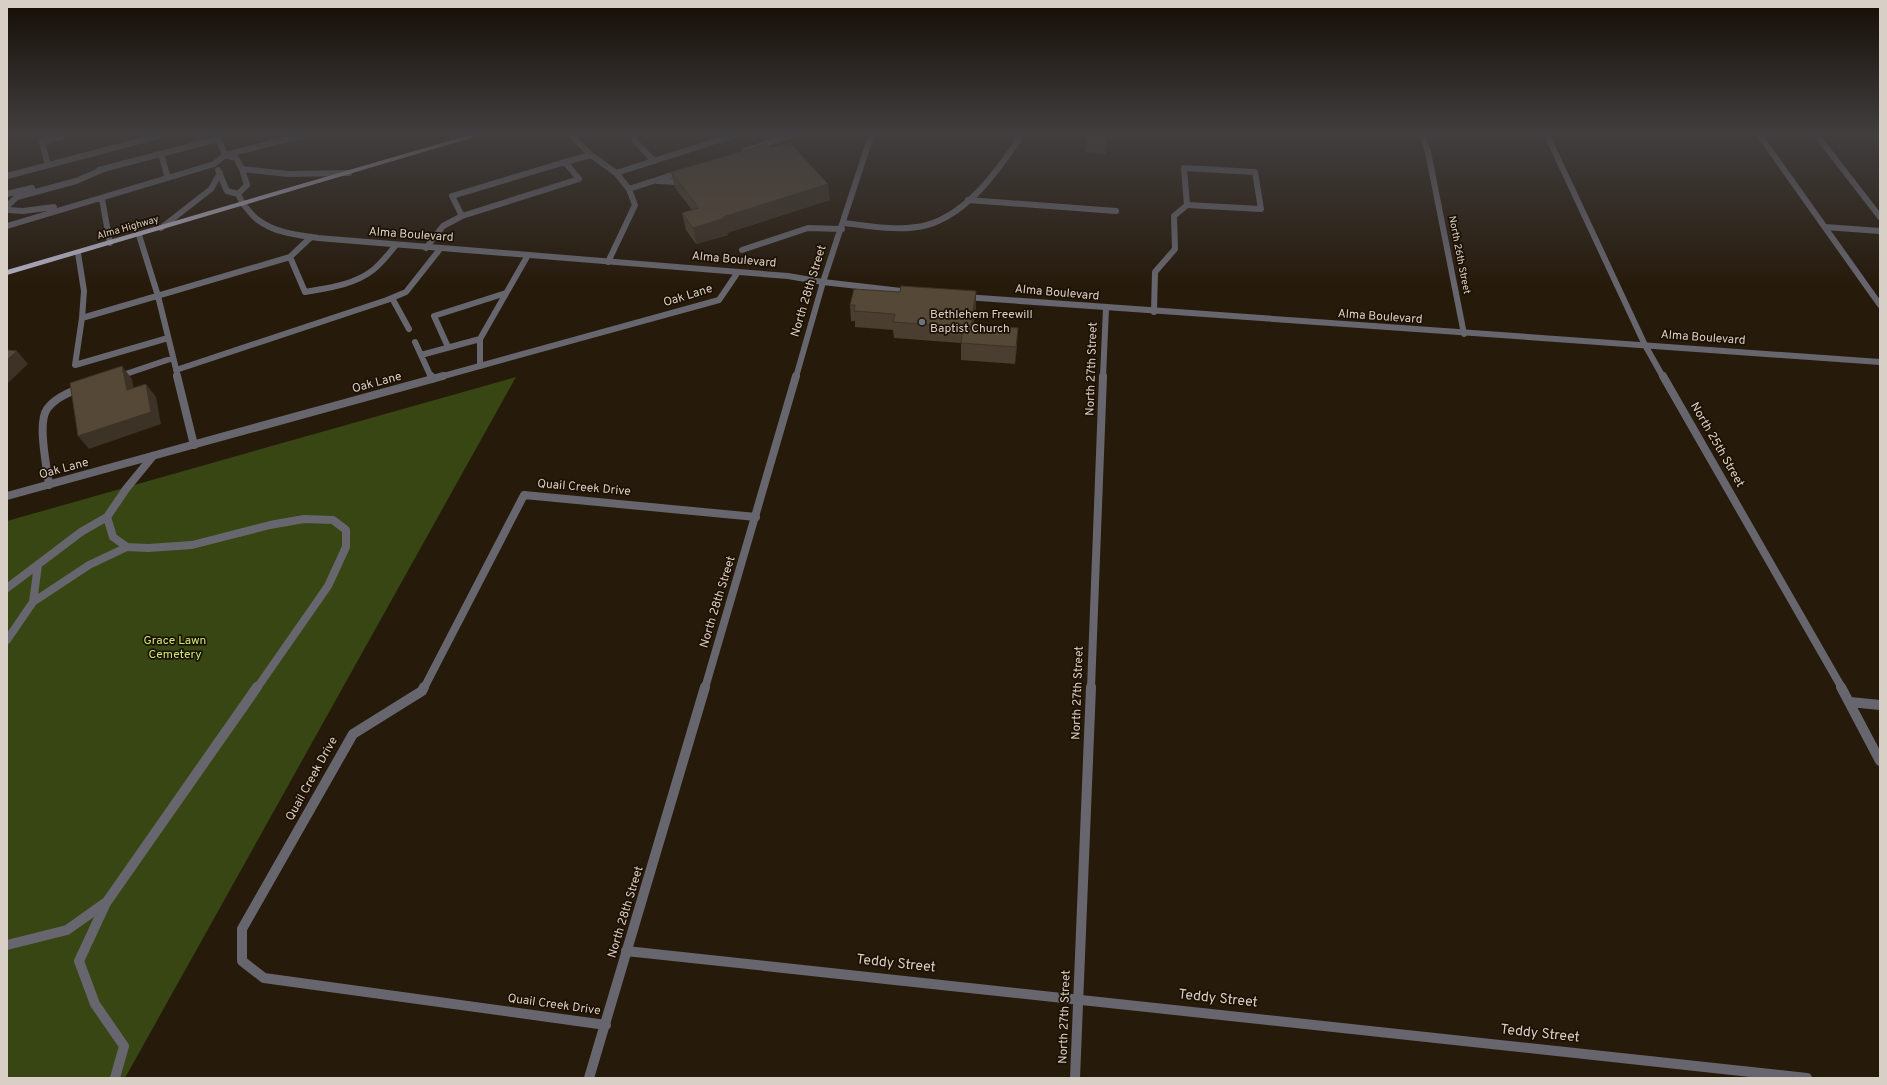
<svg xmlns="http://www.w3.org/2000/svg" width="1887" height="1085" viewBox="0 0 1887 1085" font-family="Overpass,sans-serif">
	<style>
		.green { fill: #374613 }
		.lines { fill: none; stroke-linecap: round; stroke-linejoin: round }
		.service-far2 { stroke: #67666f; stroke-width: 6 }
		.service-far1 { stroke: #67666f; stroke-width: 8 }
		.service { stroke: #67666f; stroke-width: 10 }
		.minor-far2 { stroke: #67666f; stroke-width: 6 }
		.minor-far1 { stroke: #67666f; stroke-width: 8 }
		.minor { stroke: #67666f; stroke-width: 10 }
		.tertiary { stroke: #67666f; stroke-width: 6 }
		.primary { fill: #b3b0c3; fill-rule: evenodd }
		.wall { fill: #493e2f }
		.shaded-wall { fill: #3c3226 }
		.building { fill: #554837; stroke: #3c3226 }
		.worship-dot { fill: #6b7280; stroke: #1d1103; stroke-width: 1.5 }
		.labels { text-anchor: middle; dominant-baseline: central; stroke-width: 3.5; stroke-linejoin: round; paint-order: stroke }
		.far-street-label { font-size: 10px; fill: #d8d0c6; stroke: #1d1103 }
		.street-label { font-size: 12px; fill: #d8d0c6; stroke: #1d1103 }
		.poi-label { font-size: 12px; fill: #d8d0c6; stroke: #1d1103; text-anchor: start }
		.park-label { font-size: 12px; fill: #c5e976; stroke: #1d1103 }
		.near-street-label { font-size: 14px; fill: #d8d0c6; stroke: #1d1103 }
	</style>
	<rect width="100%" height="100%" fill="#261a0b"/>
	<path class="green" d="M 516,377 L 125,1078 L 7,1078 L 7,521 Z"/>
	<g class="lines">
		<path class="service-far2" d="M 216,133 L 225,155
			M 569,133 L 591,155 L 616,173 L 741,133
			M 637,133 L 635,135 L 635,141 L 654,161
			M 1815,133 L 1880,217
			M 1846,133 L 1880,135
			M 745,151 L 797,133
			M 161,154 L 168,178
			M 225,155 L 236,158 L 242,169 L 247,185 L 238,194
			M 48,165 L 42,142 L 74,133
			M 1184,168 L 1255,172 L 1261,209 L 1187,205 Z
			M 242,169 L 288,174 L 349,173
			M 99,170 L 218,139
			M 218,170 L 227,191 L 238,194 L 243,204
			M 7,176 L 170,133
			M 658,181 L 677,182
			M 629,189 L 681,172
			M 7,194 L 32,188
			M 102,199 L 110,243
			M 54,207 L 23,211 L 8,210 L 7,206 L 17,197 L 76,181 L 104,169
			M 462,216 L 452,196 L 565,162
			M 7,226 L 214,164 L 225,155 L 312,133
			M 1825,227 L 1880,231
			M 161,228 L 211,189 L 220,173
			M 139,235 L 158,296 L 178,377
			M 311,237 L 290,257 L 305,292 C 328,288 354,285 373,270 C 382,263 389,253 396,245
			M 426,248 L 443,226 L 462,216 L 579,179 L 565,162 L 591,155
			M 742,250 L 808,228 L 842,229
			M 78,253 L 84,291 L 82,318 L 290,257
			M 608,262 L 635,205 L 629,189 L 616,173
			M 392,298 L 409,329
			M 82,318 L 75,365 L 168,338
			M 415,342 L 431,377
			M 448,347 L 434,316 L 506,293
			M 421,355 L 480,339
			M 480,366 L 480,339 L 528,255
			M 176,370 L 387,300 L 406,292 L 440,249
			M 117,377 L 173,358"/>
		<path class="service-far1" d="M 177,376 L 194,445
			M 431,376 L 432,379
			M 117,377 L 120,376
			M 49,485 C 47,467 37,423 47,409 C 55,398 69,392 81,388
			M 107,517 L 113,537 L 127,547
			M 7,588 L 81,532 L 107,517 L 126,489 L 153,456
			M 33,602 L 38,565
			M 7,640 L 33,602 L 89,565 L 127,547 L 148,548 L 192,545 L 270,525 L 304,519 L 333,520 L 346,530 L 346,547 L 328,586 L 257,688"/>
		<path class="service" d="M 7,945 L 67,930 L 105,903
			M 115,1078 L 124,1046 L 95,1004 L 79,961 L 106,903 L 257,687"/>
		<path class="minor-far2" d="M 1422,133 L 1428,152 L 1464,334
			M 1546,133 L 1645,345 L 1663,377
			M 1758,133 L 1880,305
			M 968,200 L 1116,211
			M 844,223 C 870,226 901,232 927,225 C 969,213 1000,168 1023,133
			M 1154,312 L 1155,272 L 1175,249 L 1174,216 L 1187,205
			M 440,377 L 719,300 L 738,272
			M 796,377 L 823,282
			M 1103,377 L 1106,308"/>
		<path class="minor-far1" d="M 1663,376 L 1842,688
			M 7,496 L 443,376
			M 424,688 L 524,495 L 756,517
			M 705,688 L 796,376
			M 1091,688 L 1103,376"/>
		<path class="minor" d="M 424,687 L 422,691 L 353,734 L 242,929 L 242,961 L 264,978 L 606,1025
			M 1841,687 L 1880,761
			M 1850,702 L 1880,705
			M 626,951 L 1807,1078
			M 589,1078 L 705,687
			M 1075,1078 L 1091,687"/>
		<path class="tertiary" d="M 243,204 C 248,209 252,216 258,220 C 275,233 298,235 318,238 L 788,276 L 823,282 L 910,292
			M 823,282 L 872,133
			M 965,297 L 1880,362"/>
		<path class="primary" d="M 476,133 L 488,133 L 7,275 L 7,270 Z"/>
	</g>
	<path class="wall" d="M 919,133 L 971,133 L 970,139 L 919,137 Z
		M 1086,133 L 1108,133 L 1106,154 L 1085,152 Z
		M 771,148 L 830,200 L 727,233 L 728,235 L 696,244 L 686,230 L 682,213 L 692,210 L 675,188 L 671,172 Z
		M 976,291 L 976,307 L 973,325 L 1017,345 L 1015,364 L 961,360 L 961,343 L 894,338 L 893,330 L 855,327 L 855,321 L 851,321 L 850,305 L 900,292 Z"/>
	<path class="shaded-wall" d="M 828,184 L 830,200 L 727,233 L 728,235 L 696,244 L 693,228 L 723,217 Z
		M 976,291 L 976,307 L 971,341 L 971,325 Z
		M 1018,328 L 1017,345 L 1015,364 L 1016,347 Z
		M 17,351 L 28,364 L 7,384 L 7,360 Z
		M 122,366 L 132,379 L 137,403 L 127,390 Z
		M 146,384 L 156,397 L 161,424 L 89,449 L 78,436 Z"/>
	<path class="building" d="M 1087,133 L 1108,133 L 1107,145 L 1086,144 Z
		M 790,143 L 828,184 L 723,217 L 725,218 L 693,228 L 682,213 L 699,208 L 671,172 L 767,144 L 771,148 Z
		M 901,286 L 976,291 L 971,325 L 1018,328 L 1016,347 L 961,343 L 963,327 L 893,322 L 895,314 L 854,311 L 855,305 L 850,305 L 854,289 L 900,292 Z
		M 7,350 L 17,351 L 7,360 Z
		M 122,366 L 127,390 L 146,384 L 151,412 L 78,436 L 70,383 Z"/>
	<linearGradient id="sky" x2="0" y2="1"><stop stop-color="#150e06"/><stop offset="0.47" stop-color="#413e3f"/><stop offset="1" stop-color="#413e3f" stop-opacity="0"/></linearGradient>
	<rect width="1887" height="285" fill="url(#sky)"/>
	<circle class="worship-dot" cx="922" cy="322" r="4"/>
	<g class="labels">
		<g class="far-street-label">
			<text transform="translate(128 228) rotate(-16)">Alma Highway</text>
			<text transform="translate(1459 255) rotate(79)">North 26th Street</text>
		</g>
		<g class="street-label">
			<text transform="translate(411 235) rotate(4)">Alma Boulevard</text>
			<text transform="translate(734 260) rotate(5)">Alma Boulevard</text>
			<text transform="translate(809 291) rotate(-73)">North 28th Street</text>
			<text transform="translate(1057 293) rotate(5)">Alma Boulevard</text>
			<text transform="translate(688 296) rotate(-17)">Oak Lane</text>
			<text transform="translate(1380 317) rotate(4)">Alma Boulevard</text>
			<text transform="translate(1703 338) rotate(4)">Alma Boulevard</text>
			<text transform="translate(1092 369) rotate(-88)">North 27th Street</text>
			<text transform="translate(377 383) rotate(-15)">Oak Lane</text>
			<text transform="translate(1717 445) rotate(60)">North 25th Street</text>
			<text transform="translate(64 469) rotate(-15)">Oak Lane</text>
			<text transform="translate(584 488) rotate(5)">Quail Creek Drive</text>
			<text transform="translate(718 602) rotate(-73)">North 28th Street</text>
			<text transform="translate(1078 693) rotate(-88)">North 27th Street</text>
			<text transform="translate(312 779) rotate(-61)">Quail Creek Drive</text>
			<text transform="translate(626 912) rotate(-73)">North 28th Street</text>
			<text transform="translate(554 1005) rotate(8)">Quail Creek Drive</text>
			<text transform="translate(1065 1017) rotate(-88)">North 27th Street</text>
		</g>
		<g class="poi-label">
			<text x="930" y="315">Bethlehem Freewill<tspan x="930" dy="14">Baptist Church</tspan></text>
		</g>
		<g class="park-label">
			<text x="175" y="641">Grace Lawn<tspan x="175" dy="14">Cemetery</tspan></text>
		</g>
		<g class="near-street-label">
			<text transform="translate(896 964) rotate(6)">Teddy Street</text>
			<text transform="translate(1218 999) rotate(6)">Teddy Street</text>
			<text transform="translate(1540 1034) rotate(6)">Teddy Street</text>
		</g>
	</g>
	<rect width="1887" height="1085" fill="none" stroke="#d8d0c6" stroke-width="16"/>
</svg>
